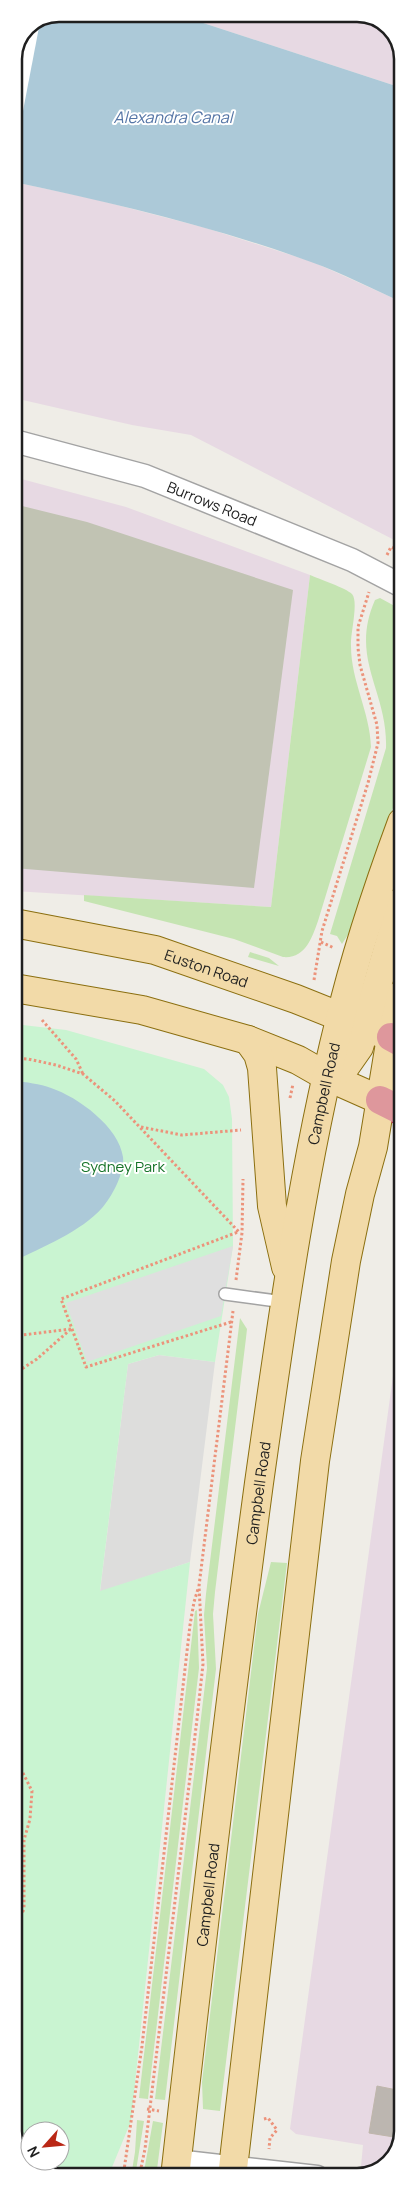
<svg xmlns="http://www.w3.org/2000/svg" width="416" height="2191" viewBox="0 0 416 2191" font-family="Manrope,sans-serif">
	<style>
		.residential { fill: #dddddc }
		.industrial { fill: #e7d9e3 }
		.construction { fill: #c1c3b3 }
		.grass { fill: #c5e4b2 }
		.park { fill: #c9f4d1; fill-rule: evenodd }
		.parking { fill: #dfdfdf }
		.water { fill: #acc9d8 }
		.pier { fill: #fff }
		.building { fill: #bcb6b0; stroke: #bfb6ab }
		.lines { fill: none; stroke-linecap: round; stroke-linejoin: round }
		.lane-casing { stroke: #a3a3a3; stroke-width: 14 }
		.street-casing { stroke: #a3a3a3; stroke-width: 25 }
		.primary-casing { stroke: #8b6f10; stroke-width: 30 }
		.highway-casing { stroke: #c9385a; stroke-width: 30 }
		.path { stroke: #ec937b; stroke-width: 3; stroke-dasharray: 2.5 2.5; stroke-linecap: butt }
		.lane { stroke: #fff; stroke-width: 11 }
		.street { stroke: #fff; stroke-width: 22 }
		.primary { stroke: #f2daa8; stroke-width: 28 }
		.highway { stroke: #de979c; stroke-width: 28 }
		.labels { text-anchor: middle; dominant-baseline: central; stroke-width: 4; stroke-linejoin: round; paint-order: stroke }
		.street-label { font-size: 15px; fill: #1f1f1f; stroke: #fff }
		.park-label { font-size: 15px; fill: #177429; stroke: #fff }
		.water-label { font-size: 16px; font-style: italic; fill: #5575a6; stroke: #fff }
		.rim { fill: none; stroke: #1f1f1f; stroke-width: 2.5 }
	</style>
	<rect width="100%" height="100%" fill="#efede7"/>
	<path class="residential" d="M 159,1355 L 215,1362 L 190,1562 L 100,1592 L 128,1364 Z"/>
	<path class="industrial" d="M 159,14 L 362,14 L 389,27 L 402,53 L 402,88 L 194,20 Z
		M 14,182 L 94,199 L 206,228 L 313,262 L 402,302 L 402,544 L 191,435 L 132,425 L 14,398 Z
		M 14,477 L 126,507 L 310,575 L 271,907 L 14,891 Z
		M 402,1310 L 402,2132 L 391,2161 L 360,2177 L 363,2145 L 296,2134 L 290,2129 Z"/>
	<path class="construction" d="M 14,504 L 87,522 L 293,590 L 254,888 L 14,868 Z"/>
	<path class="grass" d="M 310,575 C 319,579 346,588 352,594 C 359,602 350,634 351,646 C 351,681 370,712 371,747 L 318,921 C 312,938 305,959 283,957 L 234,939 L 84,901 L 84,895 L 271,907 Z
		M 380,598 L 402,610 L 402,786 L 389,818 L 351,930 L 342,944 L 337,936 L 330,934 L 386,748 C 388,691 349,659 375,600 Z
		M 250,952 L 269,958 L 279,966 L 248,957 Z
		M 240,1318 L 247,1329 L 246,1338 L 215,1592 L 213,1614 L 216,1669 L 165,2100 L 155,2099 L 207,1668 L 204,1615 L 206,1594 Z
		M 271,1562 L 287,1563 L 220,2111 L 203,2109 L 202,2082 L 258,1614 Z
		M 197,1610 L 199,1668 L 148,2099 L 139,2098 L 195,1611 Z
		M 137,2120 L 144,2121 L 135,2177 L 131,2177 L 135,2152 Z
		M 153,2121 L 163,2123 L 156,2177 L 143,2177 Z"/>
	<path class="park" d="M 14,1024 L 66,1030 L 204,1069 L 223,1085 L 229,1097 L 232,1119 L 233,1246 L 215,1362 L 159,1355 L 128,1364 L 100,1591 L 190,1562 L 131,2121 L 108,2177 L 54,2177 L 27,2164 L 14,2138 ZM 30,2131 L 60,2131 L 60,2161 L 30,2161 Z"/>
	<path class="parking" d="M 233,1246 L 221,1316 L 87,1362 L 66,1303 Z"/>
	<path class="water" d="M 60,14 L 159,14 L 194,20 L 402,88 L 402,302 C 372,289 342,273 311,262 C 215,227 114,203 14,182 L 14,59 L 27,27 Z
		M 14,1081 C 26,1082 40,1084 51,1088 C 78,1097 119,1127 123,1157 C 125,1172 112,1197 102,1208 C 82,1231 41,1248 14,1261 Z"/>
	<path class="pier" d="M 40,22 L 14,158 L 14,59 L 27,27 Z"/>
	<path class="building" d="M 377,2086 L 402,2091 L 402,2124 L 400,2138 L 369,2133 Z"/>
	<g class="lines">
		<defs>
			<path id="lane" d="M 225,1294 L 284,1302"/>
			<g id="street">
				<path id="s1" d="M 14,441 L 145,476 L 352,560 L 402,586"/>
				<path d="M 176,2161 L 317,2177"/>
			</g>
			<g id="primary">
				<path id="s2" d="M 14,923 L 155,950 L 296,999 L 391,1037"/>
				<path d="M 14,988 L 142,1010 L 248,1040 L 298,1060 L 326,1076 L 380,1100"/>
				<path d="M 248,1040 L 258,1054 L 262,1068 L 272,1206 L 286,1267"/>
				<path d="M 326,1076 L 345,1067 L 359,1047 L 402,901"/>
				<path id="s3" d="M 175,2177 C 201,1945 228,1714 259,1483 C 281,1328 302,1172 340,1020 C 356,952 378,887 402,822"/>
				<path d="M 232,2177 L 315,1461 L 346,1261 L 360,1194 L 373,1147 L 391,1037 L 402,994"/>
			</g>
			<path id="highway" d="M 391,1037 L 402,1043
				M 380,1100 L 402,1111"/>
		</defs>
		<use href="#lane" class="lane-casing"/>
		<use href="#street" class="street-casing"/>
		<use href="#primary" class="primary-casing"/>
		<use href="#highway" class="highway-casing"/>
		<path class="path" d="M 387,555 L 391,547 L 402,552
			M 321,942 L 334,948
			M 314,980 L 322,931 L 368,783 L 378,743 L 377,725 L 360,665 L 358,648 L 358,627 L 369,592
			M 42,1020 L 76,1059 L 83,1074
			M 14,1058 L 28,1059 L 56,1065 L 83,1074 L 115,1101 L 239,1232
			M 290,1098 L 293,1084
			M 141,1127 L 182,1135 L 241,1130
			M 236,1280 L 242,1233 L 243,1179
			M 231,1322 L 86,1367 L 61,1299 L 238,1232
			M 14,1336 L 71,1329
			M 14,1374 L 37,1359 L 72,1328
			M 14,1755 L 32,1791 L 30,1819 L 24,1840 L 24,1909 L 14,1931
			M 147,2109 L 159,2111
			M 264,2119 L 268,2118 L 277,2130 L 270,2138 L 269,2149
			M 123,2177 L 142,2046 L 190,1625 L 194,1602 L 198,1589
			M 139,2177 L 145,2149 L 197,1719 L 203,1664 L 199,1586 L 233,1311"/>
		<use href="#lane" class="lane"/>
		<use href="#street" class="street"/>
		<use href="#primary" class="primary"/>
		<use href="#highway" class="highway"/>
	</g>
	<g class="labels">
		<g class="street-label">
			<text stroke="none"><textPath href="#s1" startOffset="208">Burrows Road</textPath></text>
			<text stroke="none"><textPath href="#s2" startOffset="198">Euston Road</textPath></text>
			<text stroke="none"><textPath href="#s3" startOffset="1094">Campbell Road</textPath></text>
			<text stroke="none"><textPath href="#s3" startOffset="689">Campbell Road</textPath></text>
			<text stroke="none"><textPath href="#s3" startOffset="284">Campbell Road</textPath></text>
		</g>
		<g class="park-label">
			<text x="123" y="1166">Sydney Park</text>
		</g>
		<g class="water-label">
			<text x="173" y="117">Alexandra Canal</text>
		</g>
	</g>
	<path d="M0 0H416V2191H0ZM59 22H357A37 37 0 0 1 394 59V2131A37 37 0 0 1 357 2168H59A37 37 0 0 1 22 2131V59A37 37 0 0 1 59 22Z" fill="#fff" fill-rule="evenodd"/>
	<path class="rim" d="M59 22H357A37 37 0 0 1 394 59V2131A37 37 0 0 1 357 2168H59A37 37 0 0 1 22 2131V59A37 37 0 0 1 59 22Z"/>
	<g transform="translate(45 2146) rotate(243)"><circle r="24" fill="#ffffff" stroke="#a5a5a5"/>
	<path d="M0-4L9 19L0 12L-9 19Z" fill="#ba2715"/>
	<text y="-8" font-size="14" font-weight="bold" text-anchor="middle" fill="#1f1f1f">N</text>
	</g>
</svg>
